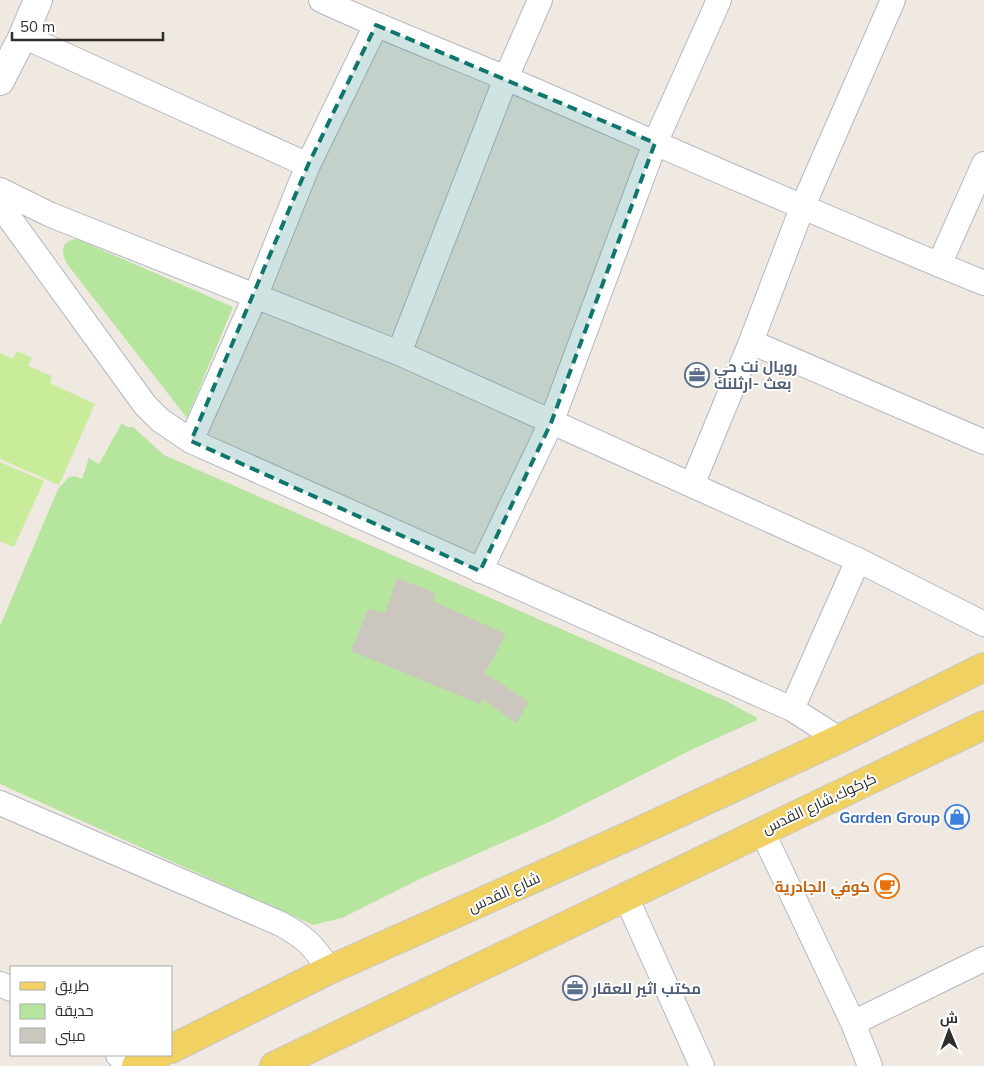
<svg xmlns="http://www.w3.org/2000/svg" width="984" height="1066" viewBox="0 0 984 1066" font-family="Mulish,Cairo,sans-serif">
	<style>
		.green { fill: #b6e59e }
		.pitch { fill: #c9ec9a }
		.building { fill: #cbc7bf }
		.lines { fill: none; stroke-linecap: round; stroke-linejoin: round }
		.street-casing { stroke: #b4b7c1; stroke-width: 26 }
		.secondary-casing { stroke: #b4b7c1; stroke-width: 30 }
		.primary-casing { stroke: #c9c9c9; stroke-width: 30 }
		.street { stroke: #fff; stroke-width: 24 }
		.secondary { stroke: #fff; stroke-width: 28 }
		.primary { stroke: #f2d163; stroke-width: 28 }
		.marked { fill: #0f766e; fill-opacity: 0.2; stroke: #0f766e; stroke-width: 4; stroke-dasharray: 10 6; stroke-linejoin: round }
		.labels { text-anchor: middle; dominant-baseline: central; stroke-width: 4; stroke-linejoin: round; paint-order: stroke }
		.service-label { font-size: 15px; font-weight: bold; fill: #4e5e75; stroke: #fff; text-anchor: start }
		.street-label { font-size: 15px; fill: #2e2e2e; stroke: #fff }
		.shop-label { font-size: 15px; font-weight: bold; fill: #366cbe; stroke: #fff; text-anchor: end }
		.food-label { font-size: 15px; font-weight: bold; fill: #c56008; stroke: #fff; text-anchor: end }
	</style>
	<rect width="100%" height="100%" fill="#efe9e1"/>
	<path class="green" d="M 77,239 L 233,307 L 187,418 L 67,264 C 61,252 60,241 77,239 Z
		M 122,423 L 127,427 L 133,427 L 164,455 L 728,702 L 756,717 L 757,720 L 693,749 L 549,822 L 420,879 L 342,918 L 313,925 L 0,784 L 0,626 L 58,489 L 69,477 L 75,476 L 82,479 L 88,461 L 88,458 L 99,464 Z"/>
	<path class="pitch" d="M 17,351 L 32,358 L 28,366 L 52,376 L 50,383 L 95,404 L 59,485 L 0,459 L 0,353 L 13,359 Z
		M 0,462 L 44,481 L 14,547 L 0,541 Z"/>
	<path class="building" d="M 397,578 L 436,593 L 433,601 L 506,634 L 485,673 L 529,702 L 516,723 L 482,699 L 480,704 L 351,651 L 368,609 L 385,613 Z"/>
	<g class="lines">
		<defs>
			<path id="street" d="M 321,0 C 389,32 460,58 529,88 C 681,154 831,221 984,283
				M 23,36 L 308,165
				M 0,190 L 51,215 L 399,353 L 858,560 L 984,624
				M 0,205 L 145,405 L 160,420 L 191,441 L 792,709 L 839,739
				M 939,265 L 984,164
				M 751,342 L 984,442
				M 399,353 L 506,78 L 540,0
				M 191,441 L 255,297 L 308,165 L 376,25
				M 692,485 L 751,342 L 802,208 L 893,0
				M 480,571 L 551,423 L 655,143 L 719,0
				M 792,709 L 858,560
				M 0,803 L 281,924 C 306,938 314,946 329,970
				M 762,831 L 853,1023 L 870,1066
				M 626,897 L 702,1066
				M 0,984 L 11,989
				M 853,1023 L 984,959
				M 118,1055 L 129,1066"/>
			<path id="secondary" d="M 0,81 L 23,36 L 38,0"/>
			<path id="primary" d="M 171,1049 L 329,970 L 631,835 L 839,739 L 984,667
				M 136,1066 L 159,1055
				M 274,1066 L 984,725"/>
		</defs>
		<use href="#street" class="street-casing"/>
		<use href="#secondary" class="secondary-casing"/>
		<use href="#primary" class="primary-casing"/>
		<use href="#street" class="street"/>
		<use href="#secondary" class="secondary"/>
		<use href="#primary" class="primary"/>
	</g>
	<path class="marked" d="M 376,25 L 655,143 L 551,423 L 480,571 L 191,441 L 308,165 Z"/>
	<defs>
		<symbol id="office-ring" viewBox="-11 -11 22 22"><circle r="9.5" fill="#fff" stroke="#5c6f8a" stroke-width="1.5"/><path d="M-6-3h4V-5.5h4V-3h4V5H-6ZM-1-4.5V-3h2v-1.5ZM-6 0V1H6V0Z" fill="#5c6f8a"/></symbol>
		<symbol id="shop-ring" viewBox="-11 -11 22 22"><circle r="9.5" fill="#fff" stroke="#3f7fe0" stroke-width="1.5"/><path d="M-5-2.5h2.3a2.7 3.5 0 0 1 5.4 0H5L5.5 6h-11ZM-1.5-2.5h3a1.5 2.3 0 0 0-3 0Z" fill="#3f7fe0"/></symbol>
		<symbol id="cafe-ring" viewBox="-11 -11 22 22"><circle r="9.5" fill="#fff" stroke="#e8710a" stroke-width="1.5"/><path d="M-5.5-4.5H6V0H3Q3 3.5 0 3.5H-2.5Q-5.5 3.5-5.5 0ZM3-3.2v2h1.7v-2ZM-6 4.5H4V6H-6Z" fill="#e8710a"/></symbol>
	</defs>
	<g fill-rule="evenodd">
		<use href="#office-ring" x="683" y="361" width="28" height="28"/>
		<use href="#shop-ring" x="943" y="803" width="28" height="28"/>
		<use href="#cafe-ring" x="873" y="872" width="28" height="28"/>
		<use href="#office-ring" x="561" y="974" width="28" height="28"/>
	</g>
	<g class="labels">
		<g class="service-label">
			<text x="714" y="366">رويال نت حي<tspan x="714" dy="17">بعث -ارثلنك</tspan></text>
			<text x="592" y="988">مكتب اثير للعقار</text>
		</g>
		<g class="street-label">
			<text transform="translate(819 803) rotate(-25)">كركوك,شارع القدس</text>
			<text transform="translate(504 892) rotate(-24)">شارع القدس</text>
		</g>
		<g class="shop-label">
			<text x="940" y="817">Garden Group</text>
		</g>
		<g class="food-label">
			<text x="870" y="886">كوفي الجادرية</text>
		</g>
	</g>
	<rect x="10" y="966" width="162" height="90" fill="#ffffff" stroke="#ababab"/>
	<rect x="20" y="982" width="25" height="8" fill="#f2d163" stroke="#ababab"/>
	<text x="55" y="991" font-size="15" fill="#2e2e2e">طريق</text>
	<rect x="20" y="1004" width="25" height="15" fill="#b6e59e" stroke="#ababab"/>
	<text x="55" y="1016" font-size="15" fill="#2e2e2e">حديقة</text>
	<rect x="20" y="1028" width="25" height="15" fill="#cbc7bf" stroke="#ababab"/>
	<text x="55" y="1041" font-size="15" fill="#2e2e2e">مبنى</text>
	<g transform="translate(949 1031) rotate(359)" stroke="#ffffff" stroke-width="4" paint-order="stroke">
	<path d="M0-4L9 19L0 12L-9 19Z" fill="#2e2e2e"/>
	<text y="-8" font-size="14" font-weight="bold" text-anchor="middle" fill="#2e2e2e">ش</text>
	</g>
	<path d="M12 32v8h151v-8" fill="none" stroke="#2e2e2e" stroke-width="2.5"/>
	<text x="20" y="32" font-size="15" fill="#2e2e2e" stroke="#ffffff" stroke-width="4" paint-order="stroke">50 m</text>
</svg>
